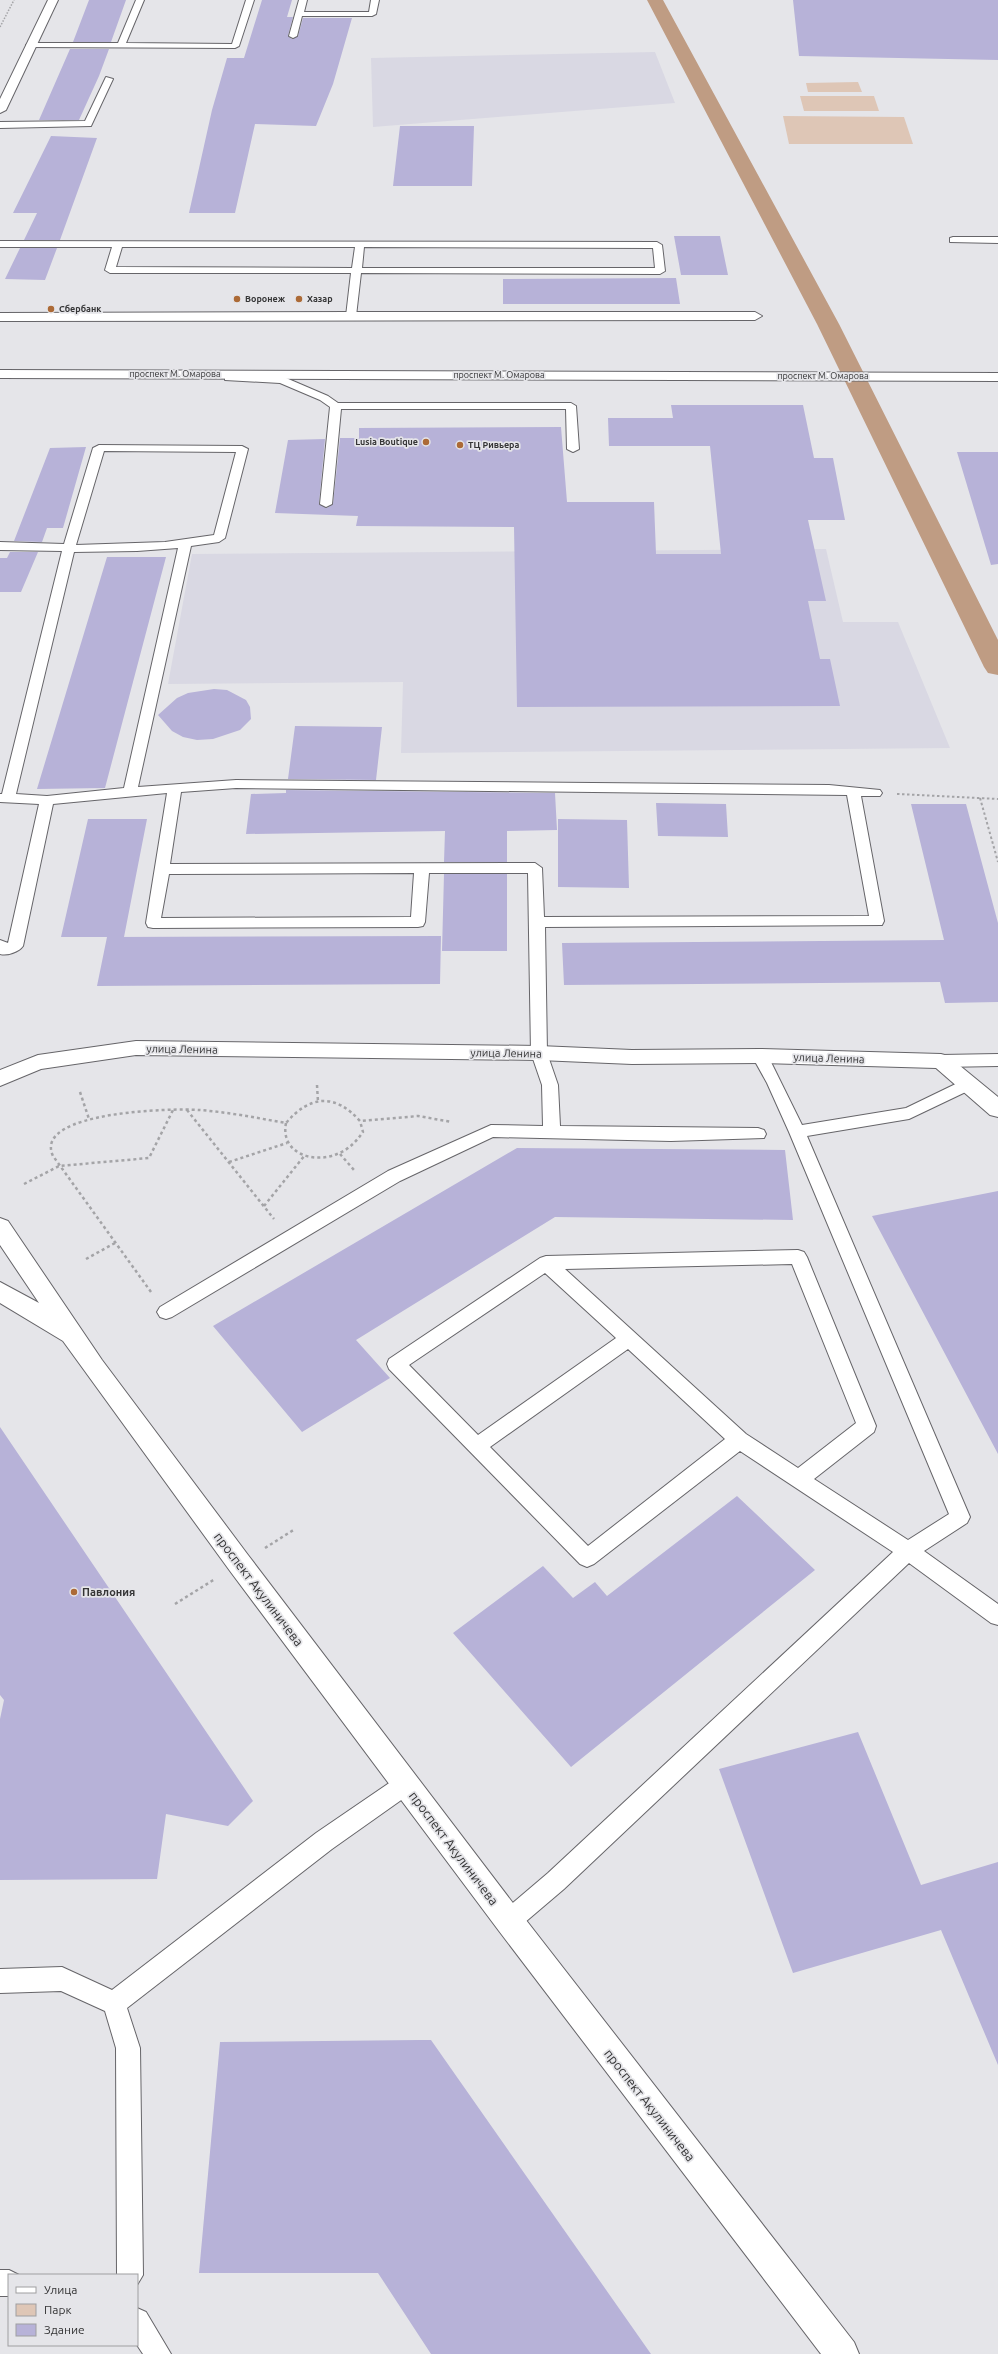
<svg xmlns="http://www.w3.org/2000/svg" width="998" height="2354" viewBox="0 0 998 2354" font-family="Ubuntu,sans-serif">
	<style>
		.built { fill: #d9d8e3 }
		.green { fill: #dec6b6 }
		.lines { fill: none; stroke-linecap: round; stroke-linejoin: round }
		.canal { fill: #bf9c83; fill-rule: evenodd }
		.building { fill: #b7b2d8 }
		.lane-casing { stroke: #666569; stroke-width: 2 }
		.street-casing { stroke: #666569; stroke-width: 2 }
		.secondary-casing { stroke: #666569; stroke-width: 2 }
		.primary-casing { stroke: #666569; stroke-width: 2 }
		.path-far2 { stroke: #a4a4a7; stroke-width: 1.5; stroke-dasharray: 1.5 1.5; stroke-linecap: butt }
		.path-far1 { stroke: #a4a4a7; stroke-width: 2; stroke-dasharray: 2.5 2.5; stroke-linecap: butt }
		.path { stroke: #a4a4a7; stroke-width: 2.5; stroke-dasharray: 3 3; stroke-linecap: butt }
		.lane { fill: #fff; fill-rule: evenodd }
		.street { fill: #fff; fill-rule: evenodd }
		.secondary { fill: #fff; fill-rule: evenodd }
		.primary { fill: #fff; fill-rule: evenodd }
		.poi-dot { fill: #ac6a36; stroke: #e5e5e9; stroke-width: 1.5 }
		.labels { text-anchor: middle; dominant-baseline: central; stroke-width: 3.5; stroke-linejoin: round; paint-order: stroke }
		.far-poi-label { font-size: 9px; font-weight: bold; fill: #353536; stroke: #e5e5e9; text-anchor: start }
		.far-street-label { font-size: 9px; fill: #353536; stroke: #e5e5e9 }
		.street-label { font-size: 11px; fill: #353536; stroke: #e5e5e9 }
		.poi-label { font-size: 11px; font-weight: bold; fill: #353536; stroke: #e5e5e9; text-anchor: start }
		.near-street-label { font-size: 13px; fill: #353536; stroke: #e5e5e9 }
	</style>
	<rect width="100%" height="100%" fill="#e5e5e9"/>
	<path class="built" d="M 655,52 L 675,103 L 373,127 L 371,58 Z
		M 826,549 L 843,622 L 898,622 L 950,748 L 401,753 L 403,682 L 168,684 L 192,554 Z"/>
	<path class="green" d="M 858,82 L 862,92 L 808,92 L 806,83 Z
		M 800,96 L 874,96 L 879,111 L 804,111 Z
		M 783,116 L 904,117 L 913,144 L 789,144 Z"/>
	<g class="lines">
		<path class="canal" d="M 647,0 L 663,0 L 839,324 L 998,640 L 998,675 L 988,673 L 984,667 L 817,324 Z"/>
	</g>
	<path class="building" d="M 89,0 L 126,0 L 111,42 L 73,42 Z
		M 262,0 L 292,0 L 287,17 L 293,17 L 288,36 L 292,39 L 298,36 L 303,18 L 352,18 L 333,84 L 316,126 L 255,124 L 235,213 L 189,213 L 212,110 L 227,58 L 244,58 Z
		M 793,0 L 998,0 L 998,60 L 799,56 Z
		M 70,49 L 109,49 L 99,76 L 79,120 L 39,120 Z
		M 400,126 L 474,126 L 472,186 L 393,186 Z
		M 51,136 L 97,138 L 60,240 L 24,240 L 37,213 L 13,213 Z
		M 674,236 L 720,236 L 728,275 L 681,275 Z
		M 20,248 L 57,248 L 45,280 L 5,279 Z
		M 676,278 L 680,304 L 503,304 L 503,279 Z
		M 671,405 L 803,405 L 814,458 L 833,458 L 845,520 L 808,520 L 826,601 L 808,601 L 820,659 L 830,659 L 840,706 L 517,707 L 514,527 L 356,526 L 358,516 L 275,513 L 288,440 L 325,439 L 319,504 L 327,508 L 333,504 L 340,438 L 359,438 L 359,428 L 561,427 L 567,502 L 654,502 L 656,554 L 721,554 L 710,446 L 609,446 L 608,418 L 673,418 Z
		M 86,447 L 63,528 L 47,528 L 42,542 L 14,541 L 50,448 Z
		M 957,452 L 998,452 L 998,564 L 991,565 Z
		M 10,552 L 38,552 L 21,592 L 0,592 L 0,558 L 7,558 Z
		M 107,557 L 166,557 L 105,788 L 37,789 Z
		M 214,689 L 227,690 L 246,700 L 250,707 L 251,719 L 240,730 L 213,739 L 197,740 L 183,737 L 172,731 L 158,715 L 177,698 L 188,693 Z
		M 295,726 L 382,727 L 376,780 L 288,779 Z
		M 286,790 L 555,793 L 557,830 L 507,831 L 507,862 L 444,862 L 445,831 L 246,834 L 251,794 L 286,793 Z
		M 656,803 L 726,804 L 728,837 L 658,836 Z
		M 911,804 L 966,804 L 998,923 L 998,1002 L 945,1003 L 940,982 L 564,985 L 562,943 L 944,940 Z
		M 88,819 L 147,819 L 124,937 L 61,937 Z
		M 558,819 L 627,820 L 629,888 L 558,887 Z
		M 444,874 L 507,874 L 507,951 L 442,951 Z
		M 441,936 L 440,984 L 97,986 L 107,937 Z
		M 517,1148 L 785,1150 L 793,1220 L 555,1217 L 356,1340 L 390,1378 L 302,1432 L 213,1326 Z
		M 998,1191 L 998,1454 L 872,1216 Z
		M 0,1427 L 253,1801 L 228,1826 L 166,1814 L 157,1879 L 0,1880 L 0,1719 L 4,1700 L 0,1695 Z
		M 737,1496 L 815,1570 L 571,1767 L 453,1633 L 543,1566 L 573,1598 L 595,1582 L 607,1596 Z
		M 858,1732 L 921,1885 L 998,1862 L 998,2065 L 941,1930 L 793,1973 L 719,1769 Z
		M 419,2040 L 431,2040 L 651,2354 L 431,2354 L 378,2273 L 199,2273 L 220,2042 Z"/>
	<g class="lines">
		<defs>
			<path id="lane" d="M 136,0 L 144,0 L 126,43 L 232,44 L 246,0 L 254,0 L 239,46 L 235,48 L 30,47 L 26,45 L 30,43 L 118,43 Z
				M 299,0 L 307,0 L 304,12 L 369,12 L 371,0 L 379,0 L 376,14 L 372,16 L 302,16 L 297,36 L 293,38 L 289,36 Z
				M 106,77 L 113,79 L 91,126 L 0,128 L 0,122 L 85,121 Z
				M 953,237 L 998,237 L 998,243 L 950,242 L 950,238 Z
				M 0,241 L 657,242 L 662,245 L 665,271 L 660,274 L 361,273 L 356,316 L 351,319 L 346,316 L 351,273 L 110,273 L 105,270 L 112,247 L 0,247 ZM 122,247 L 355,247 L 352,268 L 116,267 ZM 364,247 L 653,248 L 655,268 L 362,268 Z
				M 229,375 L 286,378 L 328,396 L 338,403 L 571,403 L 576,406 L 579,449 L 573,452 L 567,449 L 566,409 L 341,409 L 332,504 L 326,507 L 320,504 L 330,407 L 320,400 L 280,383 L 225,380 L 225,376 Z
				M 99,445 L 242,446 L 248,449 L 225,538 L 219,542 L 191,546 L 138,787 L 236,780 L 829,785 L 880,790 L 882,793 L 880,796 L 861,796 L 884,921 L 882,925 L 545,927 L 547,1053 L 558,1085 L 560,1126 L 758,1128 L 764,1130 L 766,1134 L 764,1138 L 671,1141 L 493,1137 L 400,1181 L 172,1317 L 166,1319 L 160,1317 L 157,1312 L 160,1307 L 388,1171 L 491,1125 L 543,1126 L 542,1085 L 531,1053 L 528,873 L 429,873 L 425,922 L 423,926 L 418,927 L 153,928 L 148,927 L 146,923 L 167,793 L 53,804 L 23,946 C 19,952 7,956 0,954 L 0,940 L 8,943 L 39,804 L 0,802 L 0,794 L 2,794 L 62,551 L 0,550 L 0,542 L 64,544 L 93,448 ZM 104,451 L 236,452 L 214,535 L 165,542 L 76,545 ZM 178,548 L 124,788 L 47,796 L 16,794 L 74,552 L 137,551 ZM 236,788 L 847,795 L 869,916 L 544,917 L 542,868 L 535,863 L 170,864 L 181,792 ZM 414,873 L 411,917 L 161,918 L 169,874 Z
				M 760,1050 L 766,1052 L 768,1056 L 802,1125 L 906,1108 L 968,1078 L 974,1080 L 976,1084 L 974,1088 L 909,1119 L 807,1136 L 970,1517 L 967,1523 L 924,1551 L 998,1604 L 998,1625 L 991,1623 L 909,1563 L 564,1889 L 517,1929 L 509,1932 L 501,1929 L 498,1921 L 501,1913 L 548,1873 L 893,1552 L 740,1451 L 594,1564 L 587,1567 L 580,1564 L 389,1369 L 387,1364 L 389,1359 L 540,1258 L 546,1256 L 798,1250 L 804,1252 L 807,1257 L 876,1426 L 874,1432 L 814,1479 L 908,1540 L 949,1514 L 789,1132 L 767,1083 L 752,1056 L 754,1052 ZM 792,1264 L 856,1423 L 798,1468 L 746,1434 L 565,1269 ZM 545,1273 L 616,1338 L 478,1435 L 409,1365 ZM 628,1349 L 725,1439 L 588,1546 L 490,1447 Z
				M 998,1054 L 998,1066 L 941,1067 L 935,1065 L 933,1061 L 935,1057 L 941,1055 Z
				M 406,1773 L 414,1777 L 417,1784 L 414,1791 L 332,1849 L 127,2008 L 140,2048 L 143,2275 L 137,2285 L 137,2275 L 117,2275 L 116,2048 L 105,2011 L 61,1991 L 0,1993 L 0,1969 L 62,1967 L 112,1990 L 316,1833 L 398,1777 Z
				M 0,2270 L 9,2270 L 19,2275 L 9,2275 L 9,2296 L 0,2296 Z
				M 137,2308 L 146,2312 L 171,2354 L 143,2354 L 137,2345 Z"/>
			<path id="street" d="M 48,0 L 58,0 L 6,110 L 0,113 L 0,99 Z
				M 351,312 L 755,312 L 762,316 L 755,320 L 0,321 L 0,313 Z
				M 136,1041 L 539,1046 L 632,1050 L 760,1049 L 941,1054 L 948,1056 L 998,1097 L 998,1117 L 990,1115 L 936,1068 L 760,1063 L 632,1064 L 539,1060 L 136,1055 L 41,1069 L 0,1086 L 0,1070 L 38,1055 Z"/>
			<path id="secondary" d="M 0,1218 L 8,1221 L 102,1360 L 248,1555 L 519,1911 L 854,2342 L 859,2354 L 821,2354 L 499,1931 L 230,1571 L 63,1341 L 0,1303 L 0,1282 L 39,1303 L 0,1245 Z"/>
			<path id="primary" d="M 0,370 L 998,373 L 998,381 L 0,378 Z"/>
		</defs>
		<use href="#lane" class="lane-casing"/>
		<use href="#street" class="street-casing"/>
		<use href="#secondary" class="secondary-casing"/>
		<use href="#primary" class="primary-casing"/>
		<path class="path-far2" d="M 0,27 L 14,0"/>
		<path class="path-far1" d="M 897,794 L 998,799
			M 980,798 L 998,862"/>
		<path class="path" d="M 317,1085 L 318,1102
			M 80,1092 L 89,1119
			M 187,1110 L 274,1219
			M 286,1123 C 280,1153 313,1164 337,1154 C 348,1150 356,1142 363,1132 L 360,1121
			M 340,1154 L 354,1170
			M 229,1162 L 287,1143
			M 24,1184 L 59,1166 L 149,1158 L 173,1110
			M 264,1206 L 305,1155
			M 86,1259 L 115,1243
			M 151,1292 L 53,1156 C 32,1111 175,1108 199,1110 C 228,1112 257,1118 286,1123 C 310,1095 335,1093 360,1121 L 418,1116 L 452,1122
			M 265,1548 L 295,1529
			M 175,1604 L 215,1579"/>
		<use href="#lane" class="lane"/>
		<use href="#street" class="street"/>
		<use href="#secondary" class="secondary"/>
		<use href="#primary" class="primary"/>
	</g>
	<g class="poi-dot">
		<circle cx="237" cy="299" r="4"/>
		<circle cx="299" cy="299" r="4"/>
		<circle cx="51" cy="309" r="4"/>
		<circle cx="426" cy="442" r="4"/>
		<circle cx="460" cy="445" r="4"/>
		<circle cx="74" cy="1592" r="4"/>
	</g>
	<g class="labels">
		<g class="far-poi-label">
			<text x="245" y="299">Воронеж</text>
			<text x="307" y="299">Хазар</text>
			<text x="59" y="309">Сбербанк</text>
			<text x="418" y="442" text-anchor="end">Lusia Boutique</text>
			<text x="468" y="445">ТЦ Ривьера</text>
		</g>
		<g class="far-street-label">
			<text x="175" y="374">проспект М. Омарова</text>
			<text x="499" y="375">проспект М. Омарова</text>
			<text x="823" y="376">проспект М. Омарова</text>
		</g>
		<g class="street-label">
			<text transform="translate(182 1049) rotate(1)">улица Ленина</text>
			<text transform="translate(506 1053) rotate(1)">улица Ленина</text>
			<text transform="translate(829 1058) rotate(2)">улица Ленина</text>
		</g>
		<g class="poi-label">
			<text x="82" y="1592">Павлония</text>
		</g>
		<g class="near-street-label">
			<text transform="translate(259 1589) rotate(53)">проспект Акулиничева</text>
			<text transform="translate(454 1848) rotate(53)">проспект Акулиничева</text>
			<text transform="translate(650 2105) rotate(52)">проспект Акулиничева</text>
		</g>
	</g>
	<rect x="8" y="2274" width="130" height="72" fill="#e5e5e9" stroke="#9f9fa1"/>
	<rect x="16" y="2287" width="20" height="6" fill="#ffffff" stroke="#9f9fa1"/>
	<text x="44" y="2294" font-size="12" fill="#353536">Улица</text>
	<rect x="16" y="2304" width="20" height="12" fill="#dec6b6" stroke="#9f9fa1"/>
	<text x="44" y="2314" font-size="12" fill="#353536">Парк</text>
	<rect x="16" y="2324" width="20" height="12" fill="#b7b2d8" stroke="#9f9fa1"/>
	<text x="44" y="2334" font-size="12" fill="#353536">Здание</text>
</svg>
